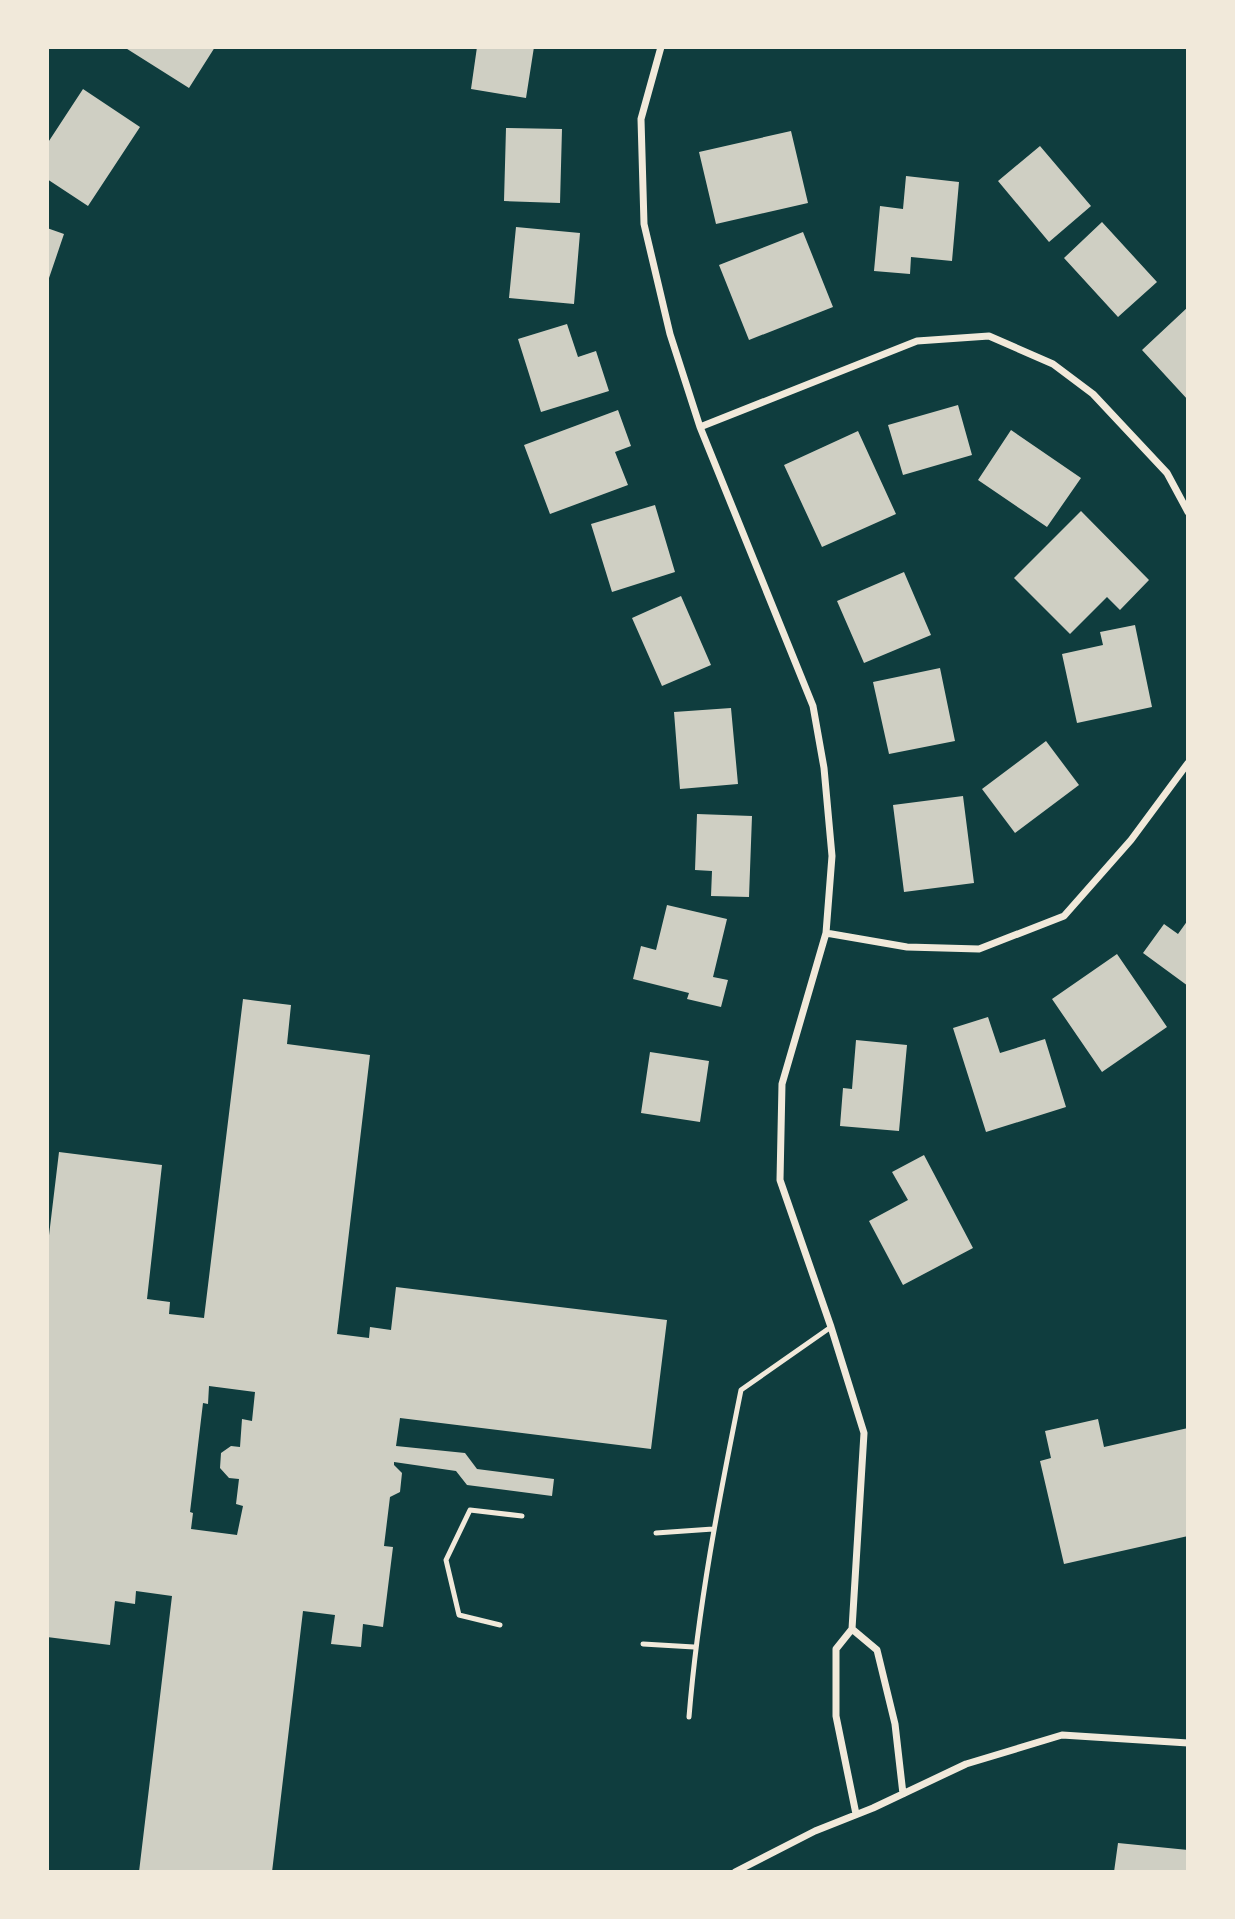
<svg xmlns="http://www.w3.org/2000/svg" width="1235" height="1919" viewBox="0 0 1235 1919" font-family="'Golos Text',sans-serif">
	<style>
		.building { fill: #cfcfc3; fill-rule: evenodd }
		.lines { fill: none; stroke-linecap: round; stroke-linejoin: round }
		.service { stroke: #f1e9da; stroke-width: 5 }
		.minor { stroke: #f1e9da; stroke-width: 7 }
	</style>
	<rect width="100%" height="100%" fill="#0f3d3e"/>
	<path class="building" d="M 124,47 L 215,47 L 189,88 Z
		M 477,47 L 534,47 L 526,98 L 471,89 Z
		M 83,89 L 140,127 L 88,206 L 47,179 L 47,144 Z
		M 506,128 L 562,129 L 560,203 L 504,201 Z
		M 791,131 L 808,203 L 716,224 L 699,152 Z
		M 1040,146 L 1091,206 L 1049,242 L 998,181 Z
		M 906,176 L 959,182 L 952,261 L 911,257 L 910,274 L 874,271 L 880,206 L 903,209 Z
		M 1102,222 L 1157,282 L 1118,317 L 1064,258 Z
		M 516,227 L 580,233 L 574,304 L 509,298 Z
		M 47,228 L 64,234 L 48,281 L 47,281 Z
		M 803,232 L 833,307 L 749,340 L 719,265 Z
		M 1188,307 L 1188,400 L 1142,350 Z
		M 567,324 L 578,357 L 596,351 L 609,391 L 541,412 L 518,339 Z
		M 958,405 L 972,455 L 903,475 L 888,425 Z
		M 618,410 L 631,446 L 615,452 L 628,485 L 550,514 L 524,445 Z
		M 1011,430 L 1081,478 L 1047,527 L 978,480 Z
		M 858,431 L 896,514 L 822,547 L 784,465 Z
		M 655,505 L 675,572 L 612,592 L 591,524 Z
		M 1081,511 L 1149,580 L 1120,610 L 1107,597 L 1070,634 L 1014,578 Z
		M 904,572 L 931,635 L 864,663 L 837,601 Z
		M 681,596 L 711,665 L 662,686 L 632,618 Z
		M 1135,625 L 1152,707 L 1077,723 L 1062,654 L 1103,645 L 1100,632 Z
		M 940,668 L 955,741 L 889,754 L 873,682 Z
		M 731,708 L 738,784 L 680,789 L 674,712 Z
		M 1046,741 L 1079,785 L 1015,833 L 982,789 Z
		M 963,796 L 974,883 L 904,892 L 893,805 Z
		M 697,814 L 752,816 L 749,897 L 711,896 L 712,871 L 695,870 Z
		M 667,905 L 727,919 L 713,977 L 728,980 L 721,1007 L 687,999 L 689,993 L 633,979 L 641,946 L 656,950 Z
		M 1188,920 L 1188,986 L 1143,953 L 1164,924 L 1178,934 Z
		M 1117,954 L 1167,1027 L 1102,1072 L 1052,999 Z
		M 243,999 L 291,1005 L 287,1044 L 370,1055 L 337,1334 L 369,1338 L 370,1327 L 391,1330 L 396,1287 L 667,1320 L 651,1449 L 400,1418 L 396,1446 L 465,1453 L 477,1469 L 554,1479 L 552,1496 L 467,1485 L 456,1471 L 394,1462 L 394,1465 L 402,1473 L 400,1492 L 390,1497 L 384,1546 L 393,1547 L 383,1627 L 363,1624 L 361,1647 L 331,1644 L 335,1615 L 303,1611 L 272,1872 L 139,1872 L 172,1596 L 136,1591 L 135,1604 L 115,1601 L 110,1645 L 47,1637 L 47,1252 L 59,1152 L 162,1165 L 147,1299 L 170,1302 L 169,1314 L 204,1318 ZM 209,1386 L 255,1392 L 252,1421 L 242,1419 L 240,1447 L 231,1446 L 221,1453 L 220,1468 L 229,1478 L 239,1479 L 236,1504 L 243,1506 L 237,1535 L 191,1529 L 193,1513 L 190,1512 L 203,1403 L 208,1404 Z
		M 988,1017 L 1000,1053 L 1045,1039 L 1066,1107 L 986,1132 L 953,1028 Z
		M 856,1040 L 907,1045 L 899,1131 L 840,1126 L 843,1088 L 852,1089 Z
		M 650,1052 L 709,1061 L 700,1122 L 641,1113 Z
		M 924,1155 L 973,1248 L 903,1285 L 869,1221 L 908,1200 L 892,1172 Z
		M 1098,1419 L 1104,1447 L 1188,1428 L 1188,1536 L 1064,1564 L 1040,1461 L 1051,1458 L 1045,1431 Z
		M 1118,1843 L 1188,1850 L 1188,1872 L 1114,1872 Z"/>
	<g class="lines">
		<path class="service" d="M 656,1533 L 713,1529
			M 500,1625 L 459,1615 L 446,1560 L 470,1510 L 522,1516
			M 643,1644 L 694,1647
			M 689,1717 C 698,1606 719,1499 741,1390 L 831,1327"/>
		<path class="minor" d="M 661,47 L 641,119 L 644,224 L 670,334 L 700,427 L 813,706 L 824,768 L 832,856 L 826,933 L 782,1084 L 780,1180 L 831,1327 L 864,1433 L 852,1629 L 836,1649 L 836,1716 L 856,1814
			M 700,427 L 917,341 L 989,336 L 1053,364 L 1093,394 L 1167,473 L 1188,512
			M 826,933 L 907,947 L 979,949 L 1064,916 L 1131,840 L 1188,763
			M 852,1629 L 877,1650 L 895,1724 L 903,1794
			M 735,1872 L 815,1831 L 873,1808 L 966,1764 L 1062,1735 L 1188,1743"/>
	</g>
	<rect width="1235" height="1919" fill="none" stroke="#f1e9da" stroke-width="98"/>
</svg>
